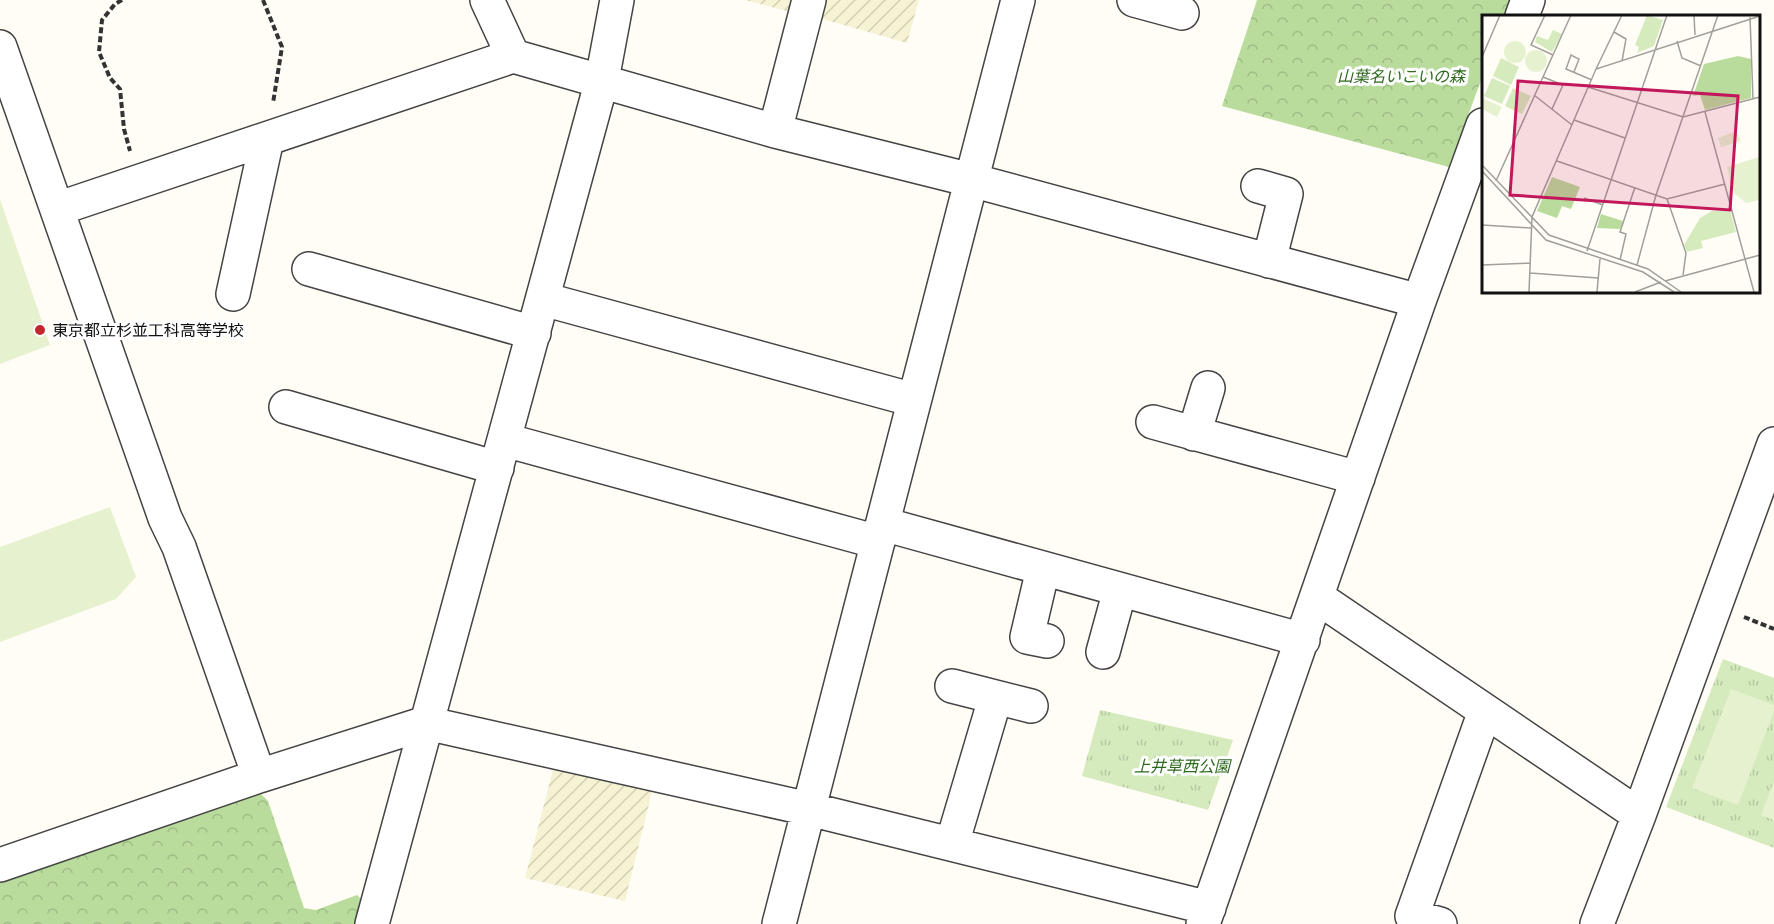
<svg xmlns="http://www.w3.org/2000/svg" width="1774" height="924" viewBox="0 0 1774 924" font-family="'Roboto Serif','Noto Sans JP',serif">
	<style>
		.farmland { fill: url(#farmland-furrows) }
		.grass { fill: url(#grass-tufts) }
		.forest { fill: url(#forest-crowns) }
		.pitch { fill: #e6f2cf }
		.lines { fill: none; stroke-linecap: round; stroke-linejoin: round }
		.minor-casing { stroke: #444; stroke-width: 36 }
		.path { stroke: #333; stroke-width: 4; stroke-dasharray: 6 3; stroke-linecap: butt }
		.minor { stroke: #fff; stroke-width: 33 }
		.poi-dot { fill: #c4262e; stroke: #fff; stroke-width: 2 }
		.labels { text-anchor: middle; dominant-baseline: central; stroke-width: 6; stroke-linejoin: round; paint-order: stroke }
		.park-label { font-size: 16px; font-style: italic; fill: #2f6b1f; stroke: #fff }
		.poi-label { font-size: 16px; fill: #111; stroke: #fff; text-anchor: start }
		.inset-road { fill: none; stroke: #a09f9a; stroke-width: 1.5 }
		.view { fill: #c2185b; fill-opacity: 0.15; stroke: #c2185b; stroke-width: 3 }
		.inset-edge { fill: none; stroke: #111; stroke-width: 3 }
	</style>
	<defs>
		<pattern id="farmland-furrows" width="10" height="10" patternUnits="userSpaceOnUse" patternTransform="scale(1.5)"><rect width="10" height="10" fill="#f6f3d4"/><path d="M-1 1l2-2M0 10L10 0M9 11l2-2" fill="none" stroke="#d2cfb5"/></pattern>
		<pattern id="grass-tufts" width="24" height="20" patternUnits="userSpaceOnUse" patternTransform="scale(1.5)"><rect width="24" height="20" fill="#d5ebbd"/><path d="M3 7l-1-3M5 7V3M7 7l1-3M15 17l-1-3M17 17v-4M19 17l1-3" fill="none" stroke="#b6c8a1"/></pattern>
		<pattern id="forest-crowns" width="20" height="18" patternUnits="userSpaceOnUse" patternTransform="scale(1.5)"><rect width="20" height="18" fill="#b9dc9c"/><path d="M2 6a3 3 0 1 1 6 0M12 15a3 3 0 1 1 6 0" fill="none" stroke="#9ebc85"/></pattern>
	</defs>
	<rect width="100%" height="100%" fill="#fffdf5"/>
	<path class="farmland" d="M 745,0 L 798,0 L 794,13 Z
		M 823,0 L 919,0 L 907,43 L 819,18 Z
		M 555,762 L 654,784 L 625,901 L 525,878 Z"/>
	<path class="grass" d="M 1723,659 L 1774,678 L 1774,848 L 1666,807 Z
		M 1100,710 L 1233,740 L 1208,810 L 1082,776 Z"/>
	<path class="forest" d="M 1257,0 L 1511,0 L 1505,16 L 1483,16 L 1483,75 L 1449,167 L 1222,106 Z
		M 260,793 L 268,801 L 304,908 L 316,910 L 357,895 L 363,901 L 357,924 L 0,924 L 0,880 Z"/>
	<path class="pitch" d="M 0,199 L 50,345 L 0,364 Z
		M 110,507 L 136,577 L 116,599 L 0,642 L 0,547 Z
		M 1731,689 L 1774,705 L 1774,711 L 1738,805 L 1692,788 Z
		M 1774,781 L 1774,820 L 1761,815 Z"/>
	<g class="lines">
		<defs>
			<path id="minor" d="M 487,0 L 513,56
				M 1134,0 L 1182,13
				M 1522,16 L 1528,0
				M 0,47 L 165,518 L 179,547 L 259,776
				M 775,131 L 809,0
				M 1258,186 L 1286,194 L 1269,261
				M 57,209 L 513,56 L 775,131 L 971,180 L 1419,301
				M 309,269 L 534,333
				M 233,294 L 267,139
				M 543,299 L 914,400
				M 286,407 L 497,468
				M 1153,422 L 1358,478
				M 1194,434 L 1208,388
				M 505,440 L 878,542
				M 883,524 L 1303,640
				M 1043,569 L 1027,637 L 1047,641
				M 1317,597 L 1639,815
				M 1103,652 L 1120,590
				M 952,686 L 1031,706
				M 952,844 L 995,699
				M 0,865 L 259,776 L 426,723 L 809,809 L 1209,908
				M 372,924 L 602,80 L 617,0
				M 779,924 L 1018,0
				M 1203,924 L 1419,301 L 1483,125
				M 1440,924 L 1412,916 L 1485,711
				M 1597,924 L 1639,815 L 1774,444"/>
		</defs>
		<use href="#minor" class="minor-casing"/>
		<path class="path" d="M 122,0 L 115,4 L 102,20 L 99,52 L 110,78 L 120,89 L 124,129 L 130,151
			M 263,0 L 282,47 L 273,103
			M 1744,617 L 1774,629"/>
		<use href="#minor" class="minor"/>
	</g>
	<circle class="poi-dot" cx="40" cy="330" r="6"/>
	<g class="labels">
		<g class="park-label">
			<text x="1401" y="76">山葉名いこいの森</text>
			<text x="1182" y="766">上井草西公園</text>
		</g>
		<g class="poi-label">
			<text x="52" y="330">東京都立杉並工科高等学校</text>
		</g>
	</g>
	<g transform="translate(1482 15)">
		<rect width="278" height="278" fill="#fffdf5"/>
		<path d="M 71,15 L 80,19 L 70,37 L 53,27 L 55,21 L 66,25 ZM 19,43 L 37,52 L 29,70 L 11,61 ZM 10,63 L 28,71 L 20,89 L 2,81 ZM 31,73 L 49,81 L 40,99 L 23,91 ZM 248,195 L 254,217 L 219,226 L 221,233 L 205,237 L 202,230 L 218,203 L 230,196 Z" fill="#d5ebbd"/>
		<path d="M 256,41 L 269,44 L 269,83 L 223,95 L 218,80 L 211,81 L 222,49 ZM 70,162 L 98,172 L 89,194 L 80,191 L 75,203 L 55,196 ZM 119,199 L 141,206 L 138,214 L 115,213 Z" fill="#b9dc9c"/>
		<path d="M 165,0 L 181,5 L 172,31 L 155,38 L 157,32 L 153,30 Z" fill="#d5ebbd"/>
		<path d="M22 37a11 11 0 1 1 22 0a11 11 0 1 1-22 0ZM43 46a11 11 0 1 1 22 0a11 11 0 1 1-22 0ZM 0,83 L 20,92 L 15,102 L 0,94 ZM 254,116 L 259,126 L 239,132 L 236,123 ZM 277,142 L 277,185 L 264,188 L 252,178 L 245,152 Z" fill="#e6f2cf"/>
		<path class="inset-road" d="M 63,0 L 49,30 L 71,40M 212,0 L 213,20M 268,2 L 271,84M 132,17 L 144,24 L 140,46M 195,26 L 200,43 L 219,51M 0,42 L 18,0M 114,54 L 140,0M 92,57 L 97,44 L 89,40 L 84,54 L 110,65M 61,62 L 81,70 L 70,94M 106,72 L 201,102 L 278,82M 52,80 L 90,110M 223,97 L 272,277M 92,105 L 143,123M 75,146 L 185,184 L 243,169M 0,150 L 67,220 L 166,254 L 199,277M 0,156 L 64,225 L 161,257 L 192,277M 14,166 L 89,0M 102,183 L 121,190M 185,184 L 204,238 L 201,260M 0,210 L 49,213M 105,236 L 185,0M 138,245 L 144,219 L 138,217 L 153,172M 0,250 L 48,248M 155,250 L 174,180 L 236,0M 48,258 L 116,263M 183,266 L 278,240M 47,277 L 50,202 L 114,54 L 278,1M 115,277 L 118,244M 153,277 L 179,267"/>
		<path class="view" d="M 36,66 L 256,81 L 248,195 L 28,180 Z"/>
		<rect width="278" height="278" class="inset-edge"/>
	</g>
</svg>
